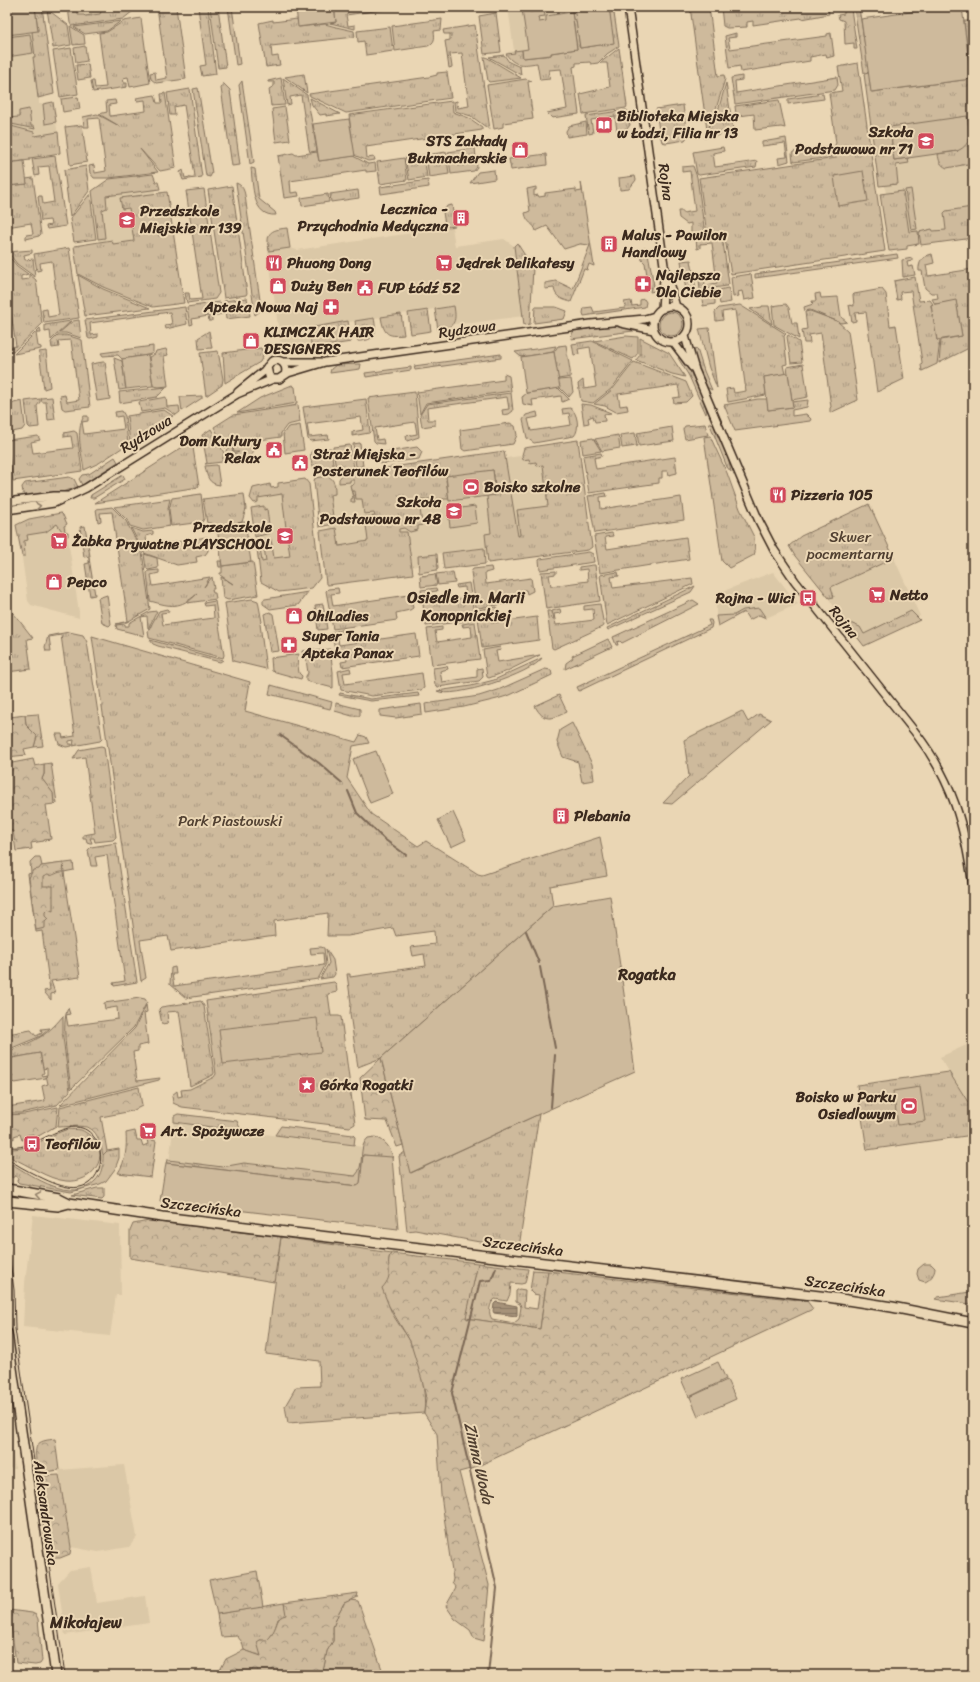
<svg xmlns="http://www.w3.org/2000/svg" width="980" height="1682" viewBox="0 0 980 1682" font-family="Sriracha,sans-serif">
	<style>
		.built { fill: #dbc8a7 }
		.grass { fill: url(#grass-tufts); stroke: #84725d }
		.forest { fill: url(#forest-crowns); stroke: #84725d }
		.garden { fill: #ceba9c; stroke: #84725d }
		.water { fill: url(#water-rules); stroke: #7b6855 }
		.lines { fill: none; stroke-linecap: round; stroke-linejoin: round }
		.stream { stroke: #7b6855; stroke-width: 2 }
		.minor-casing { stroke: #3b2a1e; stroke-width: 10 }
		.major-casing { stroke: #3b2a1e; stroke-width: 12 }
		.minor { stroke: #ead6b4; stroke-width: 7 }
		.major { stroke: #ead6b4; stroke-width: 9 }
		.tram { stroke: #3b2a1e; stroke-width: 1 }
		.oneway { stroke: #928069 }
		.labels { text-anchor: middle; dominant-baseline: central; stroke-width: 4; stroke-linejoin: round; paint-order: stroke }
		.poi-label { font-size: 15px; font-weight: bold; fill: #3b2a1e; stroke: #ead6b4; text-anchor: start }
		.street-label { font-size: 15px; fill: #3b2a1e; stroke: #ead6b4 }
		.park-label { font-size: 15px; fill: #514031; stroke: #ead6b4 }
		.neighbourhood-label { font-size: 16px; font-weight: bold; fill: #3b2a1e; stroke: #ead6b4 }
		.water-label { font-size: 16px; font-style: italic; fill: #503f30; stroke: #ead6b4 }
	</style>
	<defs>
		<pattern id="grass-tufts" width="24" height="20" patternUnits="userSpaceOnUse"><rect width="24" height="20" fill="#ceba9c"/><path d="M3 7l-1-3M5 7V3M7 7l1-3M15 17l-1-3M17 17v-4M19 17l1-3" fill="none" stroke="#a8977f"/></pattern>
		<pattern id="forest-crowns" width="20" height="18" patternUnits="userSpaceOnUse"><rect width="20" height="18" fill="#ceba9c"/><path d="M2 6a3 3 0 1 1 6 0M12 15a3 3 0 1 1 6 0" fill="none" stroke="#a8977f"/></pattern>
		<pattern id="water-rules" width="6" height="5" patternUnits="userSpaceOnUse"><rect width="6" height="5" fill="#a69279"/><path d="M0 2.5h6" fill="none" stroke="#887763"/></pattern>
	</defs>
	<rect width="100%" height="100%" fill="#ead6b4"/>
	<filter id="ink" filterUnits="userSpaceOnUse"><feTurbulence type="fractalNoise" baseFrequency=".025" numOctaves="2"/><feDisplacementMap in="SourceGraphic" scale="8" xChannelSelector="R" yChannelSelector="G"/><feConvolveMatrix kernelMatrix="1 2 1 2 8 2 1 2 1" color-interpolation-filters="sRGB"/></filter>
	<g filter="url(#ink)">
		<path class="built" d="M 7,7 L 40,7 L 47,55 L 33,57 L 39,100 L 39,104 L 43,104 L 45,124 L 56,122 L 60,149 L 7,156 Z
			M 77,7 L 130,7 L 131,12 L 82,18 L 79,16 Z
			M 508,7 L 613,7 L 618,40 L 513,62 L 509,59 L 508,52 L 514,51 Z
			M 871,92 L 973,93 L 973,231 L 893,242 Z
			M 154,185 L 166,275 L 104,286 L 92,194 Z
			M 452,227 L 455,246 L 504,239 L 514,246 L 523,316 L 472,323 L 453,324 L 454,322 L 454,306 L 309,328 L 311,344 L 305,352 L 285,354 L 281,349 L 268,251 L 290,248 L 297,250 Z
			M 569,449 L 585,543 L 483,557 L 482,548 L 419,556 L 419,566 L 417,566 L 331,579 L 332,547 L 324,492 L 328,484 Z
			M 295,488 L 316,576 L 265,582 L 254,498 Z
			M 65,519 L 79,612 L 79,618 L 31,605 L 28,601 L 18,529 Z
			M 894,558 L 920,616 L 861,643 L 823,591 Z
			M 773,572 L 798,604 L 766,618 L 758,608 L 743,610 L 734,615 L 716,616 L 716,594 Z
			M 973,1042 L 973,1100 L 968,1102 L 940,1057 Z
			M 174,1122 L 363,1147 L 363,1155 L 358,1186 L 169,1163 Z
			M 33,1215 L 120,1225 L 121,1295 L 116,1295 L 110,1336 L 23,1327 L 25,1283 Z
			M 7,1439 L 11,1440 L 15,1469 L 7,1468 Z
			M 124,1465 L 137,1537 L 129,1547 L 98,1552 L 71,1547 L 59,1470 Z
			M 91,1567 L 97,1603 L 145,1596 L 149,1623 L 65,1635 L 58,1583 L 70,1570 Z"/>
		<path class="grass" d="M 35,7 L 42,7 L 54,94 L 38,98 L 33,57 L 35,57 L 32,32 L 38,30 Z
			M 68,7 L 80,7 L 80,11 L 78,11 L 78,15 L 84,15 L 85,16 L 100,14 L 102,9 L 138,7 L 123,19 L 72,26 L 70,23 Z
			M 157,7 L 176,7 L 186,79 L 156,83 L 151,79 L 150,73 L 155,72 L 156,80 L 167,78 Z
			M 198,7 L 208,7 L 216,74 L 202,76 L 200,66 L 206,65 Z
			M 210,7 L 218,7 L 226,67 L 218,68 Z
			M 228,7 L 232,7 L 240,64 L 236,65 Z
			M 334,7 L 402,7 L 346,15 L 348,26 L 355,25 L 355,29 L 330,23 L 336,22 Z
			M 609,7 L 613,7 L 619,46 L 607,54 L 598,63 L 591,64 L 590,62 L 576,63 L 576,66 L 573,67 L 579,114 L 552,118 L 547,113 L 567,109 L 561,69 L 549,70 L 550,79 L 540,80 L 537,63 C 523,65 515,67 506,54 L 515,53 L 514,51 L 522,50 L 523,58 L 551,55 L 551,53 L 577,49 L 572,12 L 575,12 L 580,48 L 613,43 Z
			M 690,7 L 709,7 L 718,76 L 724,75 L 725,79 L 713,119 L 707,130 Z
			M 721,7 L 828,7 L 829,14 L 802,19 L 801,18 L 753,25 L 753,21 L 747,22 L 747,27 L 727,28 L 723,26 Z
			M 854,7 L 864,7 L 859,8 L 869,72 L 864,73 Z
			M 47,9 L 68,25 L 71,45 L 53,48 Z
			M 851,9 L 857,49 L 854,49 L 854,43 L 845,44 L 844,21 L 839,19 L 838,15 L 844,14 L 844,10 Z
			M 496,13 L 501,52 L 484,54 L 479,16 Z
			M 141,18 L 150,83 L 130,87 L 128,77 L 123,78 L 124,83 L 127,83 L 127,87 L 93,92 L 91,81 L 94,81 L 95,88 L 106,87 L 99,33 L 107,32 L 124,21 Z
			M 297,19 L 299,27 L 325,24 L 336,27 L 354,31 L 355,37 L 271,46 L 272,57 L 278,56 L 280,65 L 266,67 L 259,23 L 273,20 L 273,22 Z
			M 442,19 L 441,30 L 434,31 C 435,39 435,42 428,46 L 395,51 L 392,26 Z
			M 121,21 L 107,31 L 85,34 L 74,27 Z
			M 964,21 L 969,21 L 973,50 L 973,163 L 947,168 C 940,165 939,161 938,154 L 958,151 L 890,127 L 894,160 L 908,158 L 909,163 L 896,165 L 898,184 L 879,186 L 864,74 L 869,73 L 872,92 L 971,79 Z
			M 475,25 L 490,130 L 471,116 L 455,111 L 454,102 L 457,101 L 458,108 L 469,106 L 462,53 L 450,54 L 452,67 L 449,68 L 445,41 L 450,40 L 450,34 L 444,34 L 443,30 Z
			M 70,26 L 84,35 L 85,44 L 73,45 Z
			M 390,27 L 393,51 L 366,55 L 364,41 L 358,42 L 357,31 Z
			M 736,33 L 736,37 L 728,38 L 730,49 L 827,36 L 827,34 L 831,33 L 834,56 L 827,58 L 826,54 L 810,57 L 810,61 L 741,72 L 740,66 L 729,68 L 725,36 Z
			M 85,46 L 87,61 L 76,63 L 74,48 Z
			M 71,48 L 78,94 L 60,97 L 53,51 Z
			M 619,48 L 627,106 L 626,108 L 583,114 L 580,94 L 610,87 L 607,63 L 600,63 Z
			M 504,55 L 509,62 L 520,67 L 521,75 L 489,57 Z
			M 484,57 L 486,57 L 521,78 L 489,82 L 488,81 Z
			M 858,63 L 885,251 L 731,274 L 724,233 L 708,235 L 707,234 L 699,178 L 836,158 L 834,147 L 836,143 L 829,93 L 842,91 L 838,67 Z
			M 88,64 L 90,78 L 78,80 L 76,65 Z
			M 447,72 L 451,98 L 346,113 L 310,96 L 309,94 L 429,77 L 437,75 L 437,73 Z
			M 304,74 L 307,93 L 285,77 Z
			M 742,76 L 742,80 L 735,81 L 736,93 L 837,77 L 838,85 L 835,90 L 735,104 L 731,78 Z
			M 281,78 L 285,105 L 271,106 L 269,89 L 274,86 L 274,82 L 268,82 L 268,81 Z
			M 283,78 L 307,95 L 317,151 L 310,152 L 309,149 L 301,95 L 290,97 L 291,104 L 287,105 Z
			M 526,79 L 532,81 L 528,82 L 533,119 L 503,123 L 503,127 L 494,129 L 487,85 Z
			M 242,81 L 254,162 L 250,164 L 239,85 Z
			M 223,83 L 230,90 L 240,165 L 232,166 L 221,88 Z
			M 726,83 L 733,130 L 720,132 L 720,135 L 704,138 C 717,122 720,102 726,83 Z
			M 198,88 L 212,173 L 210,177 L 206,176 L 193,89 Z
			M 190,89 L 202,177 L 183,180 L 180,172 L 182,171 L 183,170 L 185,178 L 195,176 L 184,105 L 174,107 L 175,115 L 170,115 L 167,93 Z
			M 165,93 L 176,168 L 160,171 L 140,149 L 158,172 L 109,178 L 94,178 L 90,173 L 89,166 L 94,165 L 95,173 L 106,171 L 99,118 L 88,119 L 89,127 L 84,127 L 83,117 L 97,114 L 121,127 L 99,114 L 107,112 L 106,101 L 115,100 L 116,104 L 109,105 L 110,116 L 146,111 L 145,100 L 137,101 L 136,98 L 155,95 L 157,103 L 162,103 L 161,94 Z
			M 823,94 L 824,99 L 788,104 L 788,99 Z
			M 78,97 L 80,109 L 63,112 L 61,99 Z
			M 310,98 L 340,114 L 326,116 L 326,114 L 320,115 L 312,105 Z
			M 779,100 L 785,128 L 781,127 L 755,130 L 754,114 L 739,116 L 736,115 L 735,106 Z
			M 452,101 L 453,112 L 469,118 L 482,127 L 482,130 L 366,147 L 367,158 L 374,157 L 375,160 L 368,161 L 354,155 L 349,115 Z
			M 53,102 L 56,122 L 45,124 L 43,104 Z
			M 683,105 L 687,137 L 685,140 L 666,143 L 662,142 L 659,131 L 656,109 Z
			M 285,107 L 290,140 L 276,142 L 272,109 Z
			M 29,109 L 31,126 L 34,126 L 35,129 L 7,123 L 7,118 L 19,117 L 19,111 Z
			M 626,110 L 628,111 L 630,125 L 627,129 L 617,131 L 615,116 L 591,120 L 593,133 L 589,134 L 586,116 Z
			M 586,122 L 587,134 L 567,137 L 566,131 L 569,126 Z
			M 7,125 L 34,132 L 35,136 L 58,132 L 60,153 L 30,158 L 30,160 L 7,163 Z
			M 82,125 L 87,162 L 70,165 L 65,127 Z
			M 786,138 L 789,161 L 779,164 L 778,158 L 787,157 L 785,143 L 762,146 L 762,142 Z
			M 723,147 L 724,151 L 713,153 L 715,167 L 757,161 L 756,167 L 699,175 L 697,174 L 693,152 Z
			M 832,147 L 832,157 L 793,162 L 792,154 L 793,152 Z
			M 475,148 L 477,167 L 474,171 L 451,174 L 448,152 Z
			M 317,152 L 319,161 L 353,156 L 368,164 L 375,163 L 376,171 L 366,172 L 366,170 L 290,181 L 291,193 L 298,192 L 299,196 L 284,198 L 278,156 L 293,153 L 296,155 Z
			M 446,152 L 449,174 L 429,177 L 426,155 Z
			M 546,154 L 547,165 L 511,170 L 509,159 Z
			M 424,155 L 427,177 L 409,180 L 405,158 Z
			M 55,156 L 66,226 L 47,229 L 46,226 L 51,225 L 50,220 L 41,221 L 38,196 L 42,196 L 43,204 L 54,202 L 49,166 L 38,167 L 39,175 L 35,176 L 32,159 Z
			M 404,158 L 407,180 L 380,184 L 377,162 Z
			M 86,166 L 89,191 L 70,217 L 64,170 Z
			M 693,166 L 697,177 L 705,234 L 691,237 L 691,223 L 687,224 L 679,218 L 678,211 L 683,211 L 683,213 L 695,211 L 690,171 L 682,172 L 682,167 Z
			M 251,168 L 255,169 L 259,199 L 275,212 L 276,215 C 252,217 253,185 251,168 Z
			M 494,170 L 495,179 L 470,183 L 478,172 Z
			M 153,174 L 156,182 L 158,182 L 160,189 L 106,196 L 107,208 L 102,210 L 105,238 L 98,239 L 92,191 L 109,179 Z
			M 635,176 L 636,180 L 629,189 L 620,190 L 619,178 Z
			M 33,178 L 41,234 L 39,236 L 26,239 L 26,235 L 33,234 L 31,223 L 7,227 L 7,186 L 27,184 L 26,179 Z
			M 428,180 L 429,187 L 381,194 L 380,187 Z
			M 581,182 L 594,266 L 589,264 L 587,270 L 584,269 L 571,302 C 564,300 555,298 554,288 L 545,289 L 545,283 L 556,281 L 573,289 L 590,245 L 580,244 L 564,249 L 547,226 L 536,231 C 534,223 527,224 525,213 L 530,211 L 527,189 L 536,187 L 536,190 L 534,190 L 534,196 L 538,195 L 539,197 L 545,196 L 545,193 L 576,189 L 576,192 L 582,191 Z
			M 236,183 C 245,186 245,195 246,203 L 261,307 L 259,312 L 255,315 Z
			M 232,186 L 247,293 L 246,295 L 224,298 L 208,190 Z
			M 204,189 L 219,293 L 215,299 L 187,303 L 185,293 L 189,293 L 190,300 L 202,299 L 186,191 Z
			M 911,189 L 917,229 L 911,230 L 905,190 Z
			M 358,190 L 359,198 L 331,202 L 330,194 Z
			M 903,191 L 909,232 L 918,231 L 919,244 L 907,246 L 907,249 L 889,251 L 880,194 Z
			M 167,192 L 184,303 L 153,307 L 103,287 L 78,274 L 74,246 L 112,240 L 113,244 L 134,241 L 129,208 L 122,209 L 120,198 Z
			M 90,194 L 96,239 L 74,242 L 70,219 Z
			M 328,194 L 329,202 L 302,206 L 301,198 Z
			M 972,201 L 973,201 L 973,238 L 921,245 L 919,232 L 932,229 L 933,231 L 946,230 L 944,213 L 946,211 L 972,207 Z
			M 452,205 L 455,226 L 448,227 L 447,225 L 445,225 L 443,212 L 447,206 Z
			M 287,228 L 290,248 L 269,251 C 266,233 269,230 287,228 Z
			M 722,235 L 729,284 L 727,286 L 700,290 L 699,279 L 704,277 L 705,285 L 717,283 L 712,243 L 700,244 L 700,248 L 697,249 L 696,239 Z
			M 517,243 L 533,268 L 530,324 L 524,325 L 514,246 Z
			M 69,248 L 79,318 L 44,323 L 42,310 L 47,309 L 48,317 L 59,315 L 52,261 L 40,263 L 41,270 L 37,271 L 34,254 Z
			M 644,248 L 647,248 L 655,291 L 650,292 L 651,287 L 649,287 L 645,263 L 642,260 L 641,252 Z
			M 32,250 L 32,253 L 24,255 L 25,260 L 33,259 L 35,277 L 17,264 L 8,252 Z
			M 7,254 L 17,266 L 28,274 L 21,276 L 21,280 L 29,279 L 29,274 L 36,280 L 42,324 L 15,350 L 7,353 L 7,348 L 16,346 L 7,286 Z
			M 897,254 L 898,258 L 755,278 L 755,274 Z
			M 932,254 L 934,263 L 926,265 L 928,276 L 973,269 L 973,346 L 939,363 L 941,340 L 962,336 L 956,301 L 935,304 L 932,299 L 938,298 L 937,293 L 931,293 L 925,288 L 922,271 L 919,271 C 918,262 923,256 932,254 Z
			M 912,258 L 912,261 L 907,262 L 908,267 L 913,266 L 915,275 L 903,277 L 902,260 Z
			M 691,260 L 696,290 L 688,291 L 686,290 L 681,261 Z
			M 751,274 L 755,298 L 744,300 L 742,291 L 738,292 L 739,296 L 733,297 L 731,277 Z
			M 78,275 L 103,289 L 150,308 L 85,316 Z
			M 915,277 L 919,301 L 930,300 L 933,304 L 931,305 L 937,340 L 940,340 L 940,341 L 937,364 L 922,371 L 921,365 L 922,364 L 922,362 L 911,291 L 900,292 L 901,299 L 897,300 L 894,281 Z
			M 728,288 L 729,290 L 731,302 L 720,304 L 719,299 L 714,291 Z
			M 882,289 L 886,294 L 890,326 L 896,325 L 904,379 L 877,392 L 866,312 L 855,313 L 856,321 L 852,322 L 849,305 L 854,306 L 853,295 L 854,294 Z
			M 713,291 L 715,295 L 715,304 L 703,306 L 701,292 Z
			M 820,293 L 821,298 L 838,297 L 841,317 L 847,322 L 841,323 L 810,310 L 805,311 L 804,307 L 813,304 L 812,301 L 816,301 L 815,294 Z
			M 247,298 L 250,316 L 226,319 L 224,301 Z
			M 644,299 L 646,302 L 645,307 L 584,316 L 583,313 L 584,308 L 592,307 L 594,312 L 625,308 L 624,302 L 631,301 L 632,306 L 640,305 L 640,300 Z
			M 220,302 L 222,314 L 212,316 L 212,321 L 209,321 L 208,316 L 192,319 L 193,324 L 190,325 L 187,307 Z
			M 786,304 L 789,308 L 792,323 L 797,323 L 799,339 L 774,325 L 772,306 Z
			M 740,305 L 786,334 L 784,336 L 787,364 L 783,365 L 785,374 L 764,377 L 766,395 L 728,402 L 726,389 L 733,388 L 734,393 L 746,391 L 735,310 L 722,312 L 723,320 L 716,321 L 715,312 L 719,308 Z
			M 454,306 C 457,323 454,327 438,330 L 435,309 Z
			M 762,306 L 769,306 L 772,324 L 750,309 L 762,307 Z
			M 185,307 L 187,324 L 166,329 L 165,325 L 172,324 L 170,312 L 90,323 L 91,335 L 98,334 L 98,337 L 90,339 L 88,338 L 85,320 Z
			M 535,307 L 556,307 L 567,311 L 564,319 L 534,323 Z
			M 428,310 L 431,331 L 411,334 L 408,313 Z
			M 810,311 L 837,321 L 848,331 L 858,400 L 830,413 L 830,408 L 831,407 L 821,333 L 809,335 L 810,343 L 804,343 L 802,330 L 807,329 L 805,312 Z
			M 401,314 L 404,335 C 387,337 384,334 381,317 Z
			M 374,318 C 377,333 376,341 358,341 L 355,321 Z
			M 79,320 L 81,338 L 66,333 L 59,333 L 73,321 Z
			M 71,321 L 51,340 L 50,331 L 45,332 L 45,325 Z
			M 348,321 L 351,342 L 318,347 L 311,344 L 309,328 Z
			M 607,326 L 638,328 L 638,331 L 633,331 L 571,339 L 572,334 L 574,331 Z
			M 40,328 L 41,333 L 36,333 L 38,346 L 41,347 L 41,349 L 14,354 Z
			M 709,328 L 717,388 L 709,368 L 699,329 Z
			M 209,331 L 212,348 L 199,349 L 198,338 Z
			M 58,335 L 66,335 L 82,340 L 90,407 L 65,410 L 62,408 L 60,396 L 65,395 L 67,402 L 79,400 L 71,340 L 58,341 L 59,347 L 52,348 L 51,342 Z
			M 788,335 L 799,342 L 802,362 L 791,363 L 787,337 Z
			M 626,336 L 638,337 L 638,353 L 633,359 L 594,341 Z
			M 640,338 L 669,353 L 685,377 L 672,374 L 636,360 L 640,355 Z
			M 592,341 L 633,361 L 611,389 L 593,403 L 581,401 L 578,384 L 583,380 L 584,389 L 596,387 L 590,347 L 578,349 L 579,354 L 574,355 L 572,344 Z
			M 566,345 L 571,377 L 558,379 L 554,352 L 558,346 Z
			M 153,346 L 153,353 L 148,355 L 122,359 L 118,355 L 103,356 L 101,353 Z
			M 556,346 L 553,352 L 521,357 L 515,352 Z
			M 261,348 L 263,356 L 260,362 L 225,383 L 223,353 Z
			M 166,349 L 168,355 L 164,356 L 168,386 L 159,387 L 153,386 L 149,357 L 155,354 L 156,351 Z
			M 697,349 L 704,371 L 712,390 L 706,387 L 691,351 Z
			M 46,351 L 50,387 L 44,389 L 39,352 Z
			M 218,351 L 223,379 L 222,385 L 206,396 L 200,353 Z
			M 501,354 L 501,358 L 415,370 L 414,366 Z
			M 681,356 C 687,366 710,403 706,414 L 689,376 L 678,358 Z
			M 114,358 L 122,361 L 126,389 L 119,390 Z
			M 103,362 L 105,362 L 110,399 L 97,401 L 91,364 Z
			M 634,362 L 686,382 L 692,396 L 686,402 L 674,403 L 673,398 L 680,397 L 678,385 L 618,394 L 620,406 L 627,405 L 628,410 L 616,412 L 605,406 L 594,404 L 612,390 Z
			M 361,364 L 360,369 L 330,373 L 331,369 L 336,365 Z
			M 803,364 L 808,397 L 792,400 L 787,367 Z
			M 411,367 L 411,370 L 366,377 L 365,373 Z
			M 504,374 L 509,376 L 511,391 L 426,403 L 420,414 L 417,392 L 504,380 Z
			M 571,379 L 573,392 L 569,397 L 560,388 L 558,380 Z
			M 292,385 L 295,387 L 297,403 L 237,413 L 260,398 Z
			M 167,387 L 157,397 L 120,403 L 119,392 Z
			M 558,388 L 569,399 L 562,402 L 561,396 L 532,400 L 533,406 L 523,404 L 522,397 L 527,393 Z
			M 415,392 L 419,437 L 407,441 L 406,436 L 417,434 L 415,422 L 375,428 L 377,440 L 383,439 L 384,444 L 376,443 L 374,441 L 368,398 Z
			M 511,393 L 513,411 L 509,414 L 503,415 L 502,410 L 509,409 L 507,397 L 427,408 L 428,420 L 435,420 L 435,425 L 422,427 L 420,415 L 427,404 Z
			M 202,396 L 202,398 L 182,411 L 180,397 Z
			M 52,397 L 55,419 L 48,420 L 46,402 L 42,402 L 41,398 Z
			M 166,397 L 167,407 L 179,406 L 180,412 L 176,415 L 165,408 L 141,412 L 139,402 Z
			M 40,399 L 40,402 L 37,406 L 39,427 L 30,428 L 28,426 L 25,401 Z
			M 366,399 L 370,432 L 369,433 L 352,436 L 352,432 L 363,430 L 361,417 L 307,424 L 309,437 L 328,435 L 329,439 L 310,441 L 308,439 L 303,407 Z
			M 758,399 L 767,399 L 768,410 L 793,407 L 792,402 L 808,400 L 807,407 L 792,410 L 792,416 L 806,414 L 811,419 L 810,421 L 735,431 L 724,405 Z
			M 22,401 L 25,426 L 22,430 L 7,433 L 7,405 L 10,405 L 10,404 Z
			M 581,404 L 591,405 L 611,413 L 604,414 L 605,421 L 595,422 L 593,416 L 588,418 L 589,423 L 584,424 Z
			M 298,405 L 300,422 L 287,425 L 281,433 L 281,437 L 259,440 L 250,458 L 229,461 L 226,450 L 232,445 L 233,454 L 239,452 L 234,452 L 232,443 L 225,448 L 214,427 L 233,415 Z
			M 570,408 C 578,412 580,430 574,436 L 534,443 L 527,438 L 523,420 L 526,415 L 537,412 L 538,417 L 528,419 L 531,431 L 571,425 L 569,413 L 563,414 L 562,409 Z
			M 164,410 L 173,416 L 130,443 L 127,416 Z
			M 122,411 L 125,416 L 128,444 L 99,463 L 84,470 C 82,453 75,432 84,416 L 88,416 L 88,421 L 82,422 L 84,434 L 124,429 L 122,416 L 116,417 L 115,412 Z
			M 709,422 L 714,425 L 728,457 L 731,472 L 727,467 Z
			M 510,423 L 515,426 L 517,435 L 513,444 L 465,451 L 462,449 L 460,430 Z
			M 705,424 L 708,435 L 685,439 L 683,429 L 685,426 Z
			M 300,425 L 304,450 L 285,453 L 283,434 L 288,427 Z
			M 672,427 L 674,441 L 639,446 L 637,433 Z
			M 211,429 L 224,453 L 222,462 L 205,464 L 207,463 L 202,435 Z
			M 74,431 L 77,433 L 82,471 L 13,481 L 7,444 L 8,440 L 38,436 L 40,440 L 31,442 L 33,453 L 73,448 L 71,436 L 64,437 L 64,433 Z
			M 635,433 L 637,446 L 622,448 L 620,435 Z
			M 618,435 L 620,448 L 602,451 L 595,439 Z
			M 710,436 L 727,473 L 740,509 L 754,537 L 755,552 L 754,555 L 729,568 L 722,561 L 704,437 Z
			M 593,438 L 601,451 L 583,454 L 581,440 Z
			M 578,440 L 592,547 L 588,550 L 488,563 L 485,534 L 491,533 L 487,496 L 496,494 L 493,470 L 446,480 L 449,499 L 419,499 L 422,525 L 418,526 L 418,530 L 410,532 L 404,528 L 399,529 L 399,532 L 407,532 L 413,574 L 328,585 L 326,584 L 320,531 L 336,528 L 339,546 L 368,541 L 365,517 L 375,516 L 374,513 L 364,514 L 362,499 L 356,499 L 355,491 L 353,491 L 355,502 L 351,502 L 351,499 L 353,498 L 350,485 L 354,484 L 354,480 L 350,480 L 350,482 L 339,483 L 339,479 L 343,474 L 504,451 L 518,536 L 520,535 L 517,510 L 548,506 L 543,465 L 537,466 L 536,462 L 530,463 L 529,459 L 523,460 L 522,455 L 524,448 Z
			M 192,441 L 199,487 L 95,503 Z
			M 360,443 L 363,466 L 356,467 L 353,444 Z
			M 350,445 L 354,468 L 336,470 L 333,447 Z
			M 417,447 L 422,452 L 419,459 L 380,464 L 376,460 L 377,455 L 380,453 Z
			M 331,448 L 334,471 L 318,472 C 312,467 310,460 311,452 L 313,450 Z
			M 601,453 L 602,456 L 594,458 L 596,469 L 675,457 L 677,473 L 669,475 L 668,471 L 662,471 L 662,478 L 659,478 L 659,483 L 589,493 L 583,456 Z
			M 115,457 L 118,462 L 82,485 L 79,479 L 82,475 L 89,474 Z
			M 216,465 L 217,465 L 220,485 C 208,484 207,476 205,466 Z
			M 123,475 L 125,479 L 94,498 L 90,498 L 91,495 Z
			M 328,476 C 335,480 335,486 335,494 L 330,495 L 334,524 L 319,527 L 314,481 L 315,478 Z
			M 69,477 L 74,479 L 78,487 L 59,493 L 24,498 L 22,487 L 25,483 Z
			M 305,479 L 309,484 L 320,578 L 312,588 L 279,592 L 261,582 L 256,540 L 259,540 L 262,562 L 266,561 L 263,540 L 271,539 L 274,558 L 290,556 L 287,535 L 285,536 L 284,528 L 286,528 L 282,494 L 258,498 L 258,502 L 254,503 L 250,498 L 253,488 L 270,484 L 271,488 L 278,487 L 278,483 Z
			M 606,493 L 607,496 L 600,497 L 601,509 L 681,497 L 684,520 L 595,533 L 588,496 Z
			M 201,494 L 204,519 L 202,522 L 171,526 L 169,509 L 172,498 Z
			M 244,494 L 246,509 L 242,522 L 214,527 L 211,523 L 207,523 L 203,499 Z
			M 170,499 L 168,508 L 170,526 L 143,530 L 130,526 L 127,520 L 114,507 Z
			M 869,504 L 894,558 L 831,587 L 834,597 L 829,598 L 795,556 L 789,546 L 801,536 Z
			M 264,506 L 264,510 L 267,509 L 270,533 L 255,537 L 251,508 Z
			M 112,507 L 126,521 L 142,552 L 150,609 L 127,622 L 116,624 L 128,621 L 112,512 L 100,513 L 101,521 L 98,522 L 96,509 Z
			M 61,513 L 63,515 L 67,524 L 64,526 L 65,532 L 68,532 L 68,536 L 66,537 L 57,524 L 46,532 L 27,535 L 28,540 L 24,541 L 25,556 L 22,556 L 16,525 L 29,519 Z
			M 85,526 L 90,556 L 84,557 L 80,527 Z
			M 131,528 L 143,532 L 153,531 L 153,534 L 146,536 L 147,547 L 207,537 L 208,551 L 205,555 L 196,557 L 197,562 L 177,565 L 144,553 Z
			M 612,533 L 613,536 L 605,537 L 607,549 L 686,537 L 689,559 L 600,573 L 594,536 Z
			M 484,548 L 485,564 L 444,569 L 442,553 Z
			M 589,552 L 593,554 L 594,562 L 540,570 L 539,560 L 540,559 Z
			M 144,554 L 157,558 L 158,568 L 148,570 L 146,568 Z
			M 437,554 L 438,568 L 437,570 L 419,573 L 418,556 Z
			M 89,558 L 95,595 L 90,596 L 85,564 L 89,563 Z
			M 218,561 L 221,561 L 222,566 L 253,562 L 258,595 L 228,600 L 223,598 L 221,577 L 233,584 L 220,575 L 220,573 L 222,573 L 222,567 L 219,567 Z
			M 593,565 L 595,565 L 600,601 L 546,609 L 541,572 L 556,571 L 556,574 L 549,575 L 551,586 L 588,581 L 587,569 L 579,570 L 579,567 Z
			M 491,567 L 492,571 L 485,573 L 486,584 L 531,578 L 533,591 L 527,594 L 526,590 L 521,590 L 521,596 L 516,597 L 516,602 L 478,608 L 476,607 L 471,572 L 473,569 Z
			M 159,570 L 159,573 L 151,575 L 153,586 L 210,577 L 204,587 L 212,577 L 214,589 L 212,589 L 213,593 L 215,593 L 216,599 L 187,603 L 197,594 C 179,609 172,607 150,601 L 147,573 L 148,571 Z
			M 453,572 L 455,583 L 438,585 L 436,574 Z
			M 618,572 L 619,576 L 611,577 L 613,588 L 692,578 L 693,584 L 607,625 L 600,575 Z
			M 435,574 L 437,585 L 421,587 L 420,576 Z
			M 469,583 L 475,620 L 426,626 L 421,590 L 436,588 L 437,591 L 429,592 L 431,603 L 466,598 L 465,587 L 457,588 L 456,585 Z
			M 695,586 L 691,592 L 608,630 L 607,628 Z
			M 338,588 L 339,593 L 331,594 L 333,606 L 408,595 L 408,596 L 411,596 L 413,608 L 410,610 L 396,613 L 397,620 L 333,629 L 326,591 L 328,589 Z
			M 308,592 L 298,605 L 270,609 L 263,604 L 263,600 L 265,599 Z
			M 107,595 L 111,624 L 109,626 L 102,623 L 98,598 Z
			M 252,599 L 258,601 L 262,622 L 260,624 L 266,669 L 233,661 L 225,603 Z
			M 693,600 L 699,604 L 622,643 L 620,641 L 617,642 L 618,645 L 616,645 L 613,637 Z
			M 215,601 L 224,655 L 223,658 L 149,638 L 148,631 L 159,611 L 167,609 L 168,610 L 169,612 L 161,613 L 163,625 L 214,618 L 213,605 L 205,606 L 204,603 Z
			M 323,604 L 327,629 L 318,630 L 315,605 Z
			M 600,604 L 604,626 L 554,649 L 552,648 L 547,611 L 551,611 L 552,619 L 554,619 L 552,611 L 560,609 L 561,613 L 554,614 L 556,625 L 594,620 L 593,609 L 584,610 L 584,606 Z
			M 7,605 L 33,638 L 27,639 L 31,669 L 7,672 L 7,653 L 9,640 L 7,629 C 12,621 9,613 7,605 Z
			M 497,607 L 498,611 L 490,612 L 492,623 L 537,617 L 539,640 L 482,648 L 477,610 Z
			M 759,608 L 766,618 L 759,615 L 749,620 L 744,612 L 718,626 L 716,616 L 734,615 L 743,610 Z
			M 157,611 L 148,629 L 147,616 L 141,617 L 144,636 L 117,629 L 116,625 L 125,624 L 125,626 L 129,626 L 129,623 L 149,612 Z
			M 911,611 L 920,620 L 864,646 L 845,621 L 860,627 L 864,634 Z
			M 270,612 L 273,614 L 279,651 L 270,652 L 264,614 Z
			M 708,620 L 711,620 L 712,623 L 711,628 L 579,691 L 577,687 L 710,625 Z
			M 475,622 L 480,659 L 432,665 L 427,629 L 442,627 L 442,630 L 435,631 L 437,642 L 472,637 L 471,626 L 463,627 L 462,624 Z
			M 345,629 L 345,632 L 337,633 L 339,645 L 416,634 L 419,656 L 342,667 L 341,662 L 347,661 L 346,656 L 336,656 L 332,632 Z
			M 69,632 L 83,635 L 87,642 L 102,739 L 100,741 L 73,746 L 74,740 L 69,741 L 69,744 L 72,744 L 72,746 L 66,747 L 59,744 L 56,734 L 62,734 L 63,738 L 75,736 L 61,635 L 49,637 L 51,651 L 46,651 L 45,647 L 48,636 Z
			M 92,636 L 250,682 L 245,711 L 356,742 L 360,735 L 366,737 L 369,743 L 353,746 L 347,778 L 371,814 L 418,846 L 426,841 L 478,874 L 482,875 L 600,837 L 607,876 L 550,886 L 553,906 L 381,1058 L 358,1067 L 350,1014 L 351,1003 L 347,974 L 350,974 L 350,977 L 426,966 L 424,954 L 413,956 L 411,947 L 435,944 L 434,931 L 396,936 L 393,928 L 348,936 L 327,936 L 328,913 L 274,921 L 275,936 L 171,951 L 168,936 L 140,940 L 146,978 L 141,981 Z
			M 608,639 L 612,647 L 565,669 L 566,663 L 573,658 L 572,656 Z
			M 150,640 L 223,660 L 220,662 L 158,646 L 153,644 Z
			M 500,647 L 501,650 L 496,651 L 498,662 L 540,655 L 505,672 L 489,678 L 487,677 L 483,650 Z
			M 315,649 L 315,651 L 330,649 L 333,672 L 333,688 L 306,681 L 306,676 L 308,673 L 306,659 L 303,657 L 302,651 Z
			M 299,654 L 297,658 L 299,673 L 302,676 L 301,679 L 272,671 L 271,658 Z
			M 542,658 C 533,673 452,700 437,691 L 471,686 L 494,680 Z
			M 447,666 L 448,669 L 440,671 L 442,682 L 477,677 L 477,669 L 482,668 L 483,677 L 479,681 L 438,687 L 435,685 L 433,668 Z
			M 350,668 L 351,672 L 343,673 L 345,684 L 422,673 L 424,688 L 421,690 L 372,696 L 341,690 L 338,671 Z
			M 545,669 L 551,670 L 552,675 L 510,695 L 497,699 L 464,707 L 426,713 L 425,704 L 479,696 L 498,690 Z
			M 271,685 L 332,702 L 330,709 L 269,694 Z
			M 340,693 L 371,699 L 418,693 L 419,696 L 371,701 L 339,695 Z
			M 559,695 L 567,712 C 552,719 544,723 535,706 Z
			M 336,703 L 360,709 L 360,716 L 352,716 L 335,711 Z
			M 421,704 L 422,714 L 396,718 L 380,716 L 380,710 Z
			M 742,711 L 748,722 L 759,714 L 771,720 L 672,804 L 663,803 L 689,776 L 684,740 Z
			M 38,714 L 43,746 L 34,747 L 37,736 L 26,725 L 25,715 Z
			M 572,723 L 592,764 L 594,780 L 582,782 L 578,762 L 563,757 L 557,742 L 560,730 Z
			M 101,746 L 104,747 L 116,837 L 113,840 L 95,842 L 94,838 L 90,838 L 92,843 L 90,843 L 87,842 L 86,838 L 83,838 L 83,835 L 95,833 L 85,757 L 73,759 L 79,750 Z
			M 51,763 L 57,803 L 54,804 L 53,794 L 42,779 L 44,774 L 44,764 Z
			M 116,843 L 137,982 L 114,986 L 113,983 L 125,981 L 107,855 L 95,857 L 97,866 L 91,866 L 88,850 L 91,847 Z
			M 35,857 L 40,857 L 42,866 L 73,862 L 74,870 L 64,872 L 80,977 L 51,981 L 55,993 L 51,994 L 51,1000 L 45,993 L 44,991 L 50,990 L 42,931 L 36,932 L 28,874 L 31,873 L 30,862 Z
			M 321,947 L 324,948 L 326,964 L 318,979 L 186,998 L 170,984 L 171,968 L 175,967 L 176,974 L 172,974 L 174,986 L 324,965 L 323,953 L 311,954 L 310,948 Z
			M 326,949 L 333,960 L 335,974 L 333,977 L 320,979 L 329,963 Z
			M 334,982 L 336,984 L 337,992 L 328,994 L 331,1016 L 339,1016 L 341,1017 L 355,1124 L 350,1127 L 182,1107 L 173,1103 L 172,1095 L 177,1091 L 178,1097 L 182,1096 L 181,1090 L 190,1089 L 214,1077 L 216,1074 L 206,1001 Z
			M 140,998 L 145,999 L 147,1002 L 134,1027 L 71,1089 C 69,1070 60,1024 68,1008 L 70,1014 L 66,1015 L 68,1026 L 118,1019 L 117,1007 L 105,1009 L 104,1003 Z
			M 201,1001 L 204,1006 L 214,1073 L 213,1075 L 190,1086 L 179,1011 L 167,1012 L 168,1023 L 162,1024 L 159,1009 L 161,1007 Z
			M 146,1005 L 147,1012 L 144,1013 L 148,1044 L 138,1046 L 138,1051 L 133,1052 L 137,1081 L 160,1078 L 159,1080 L 60,1105 L 135,1028 Z
			M 63,1016 L 63,1037 L 70,1091 L 57,1105 L 21,1113 L 7,1113 L 7,1107 L 45,1101 L 42,1086 L 48,1084 L 46,1075 L 47,1075 L 47,1068 L 43,1069 L 40,1053 L 7,1059 L 7,1052 C 33,1041 44,1039 63,1016 Z
			M 50,1028 L 41,1036 L 7,1050 L 7,1034 L 31,1030 L 36,1036 L 42,1033 L 41,1029 Z
			M 949,1072 L 973,1110 L 973,1135 L 867,1150 L 857,1085 Z
			M 178,1114 L 237,1121 L 241,1131 L 174,1122 L 174,1116 Z
			M 539,1114 L 519,1247 L 474,1241 L 415,1230 L 407,1231 L 399,1156 L 405,1152 L 411,1173 Z
			M 281,1126 L 353,1135 L 355,1137 L 354,1145 L 275,1135 Z
			M 68,1129 C 72,1130 77,1129 81,1130 C 84,1131 88,1134 91,1136 C 112,1155 93,1184 66,1181 C 47,1179 29,1165 12,1158 L 12,1149 C 33,1149 49,1135 68,1129 Z
			M 135,1131 L 137,1140 L 141,1140 L 143,1146 L 148,1144 L 147,1139 L 156,1141 L 151,1177 L 118,1173 C 126,1161 127,1147 126,1133 Z
			M 375,1137 C 385,1140 391,1148 393,1158 L 363,1155 L 360,1184 L 358,1186 L 166,1163 L 167,1160 L 169,1160 L 222,1167 L 244,1163 L 355,1176 C 366,1166 357,1147 368,1138 Z
			M 119,1149 L 119,1158 L 115,1169 L 106,1181 L 100,1184 L 71,1192 L 19,1183 L 17,1181 L 18,1178 L 15,1176 L 12,1178 L 12,1164 C 33,1177 73,1204 95,1181 C 102,1174 103,1165 103,1155 L 107,1151 Z
			M 97,1188 L 104,1188 L 104,1197 L 102,1199 L 72,1195 Z
			M 281,1237 L 391,1253 C 387,1261 390,1263 390,1271 C 389,1282 387,1293 389,1304 C 390,1315 405,1331 410,1341 C 419,1362 427,1390 424,1413 L 288,1423 L 285,1406 L 296,1387 L 320,1386 L 319,1361 L 266,1354 Z
			M 478,1263 L 528,1269 L 525,1283 L 521,1284 L 511,1283 L 510,1294 L 507,1301 L 495,1299 C 489,1303 488,1314 492,1319 L 514,1323 L 519,1319 L 521,1307 L 520,1304 L 516,1302 L 516,1291 L 519,1289 L 525,1290 L 524,1307 L 537,1309 L 539,1295 L 533,1294 L 530,1291 L 533,1270 L 548,1271 L 540,1329 L 465,1318 Z
			M 924,1264 L 931,1264 L 935,1268 C 935,1274 930,1280 925,1282 L 919,1280 L 917,1274 L 918,1269 Z
			M 970,1292 L 973,1295 L 970,1304 L 935,1299 L 938,1297 Z
			M 350,1600 L 358,1601 L 384,1675 L 320,1675 L 324,1667 L 327,1651 L 333,1641 L 333,1627 L 339,1612 L 344,1603 Z
			M 284,1603 L 287,1615 L 278,1619 L 274,1632 L 267,1641 L 260,1640 L 261,1656 L 244,1650 L 242,1642 L 237,1636 L 221,1637 L 217,1614 Z"/>
		<path class="forest" d="M 7,690 L 10,717 L 25,715 L 26,725 L 37,736 L 34,747 L 24,749 L 26,755 L 7,757 Z
			M 33,759 L 35,766 L 44,764 L 44,774 L 42,779 L 53,793 L 54,804 L 46,805 L 51,839 L 44,840 L 44,841 L 31,843 L 32,849 L 16,851 L 13,831 L 9,831 L 7,817 L 7,764 Z
			M 63,863 L 64,872 C 57,871 54,877 47,875 L 43,877 L 43,886 L 53,886 L 53,911 L 48,909 L 45,912 L 45,916 L 48,919 L 45,922 L 45,928 L 36,930 L 29,878 L 33,870 L 39,869 L 41,866 Z
			M 381,1058 L 403,1145 L 397,1147 L 387,1121 L 365,1120 L 360,1078 Z
			M 139,1087 L 142,1106 L 132,1111 L 101,1117 L 107,1151 L 103,1155 C 96,1121 87,1126 58,1127 L 60,1107 Z
			M 58,1107 L 56,1126 L 35,1138 L 33,1134 L 27,1135 L 27,1139 L 22,1140 L 20,1134 L 14,1136 L 14,1139 C 4,1136 7,1124 7,1115 L 24,1114 Z
			M 149,1221 L 281,1237 L 274,1282 L 130,1258 L 130,1231 L 133,1224 Z
			M 391,1253 L 478,1263 L 466,1318 L 540,1329 L 548,1271 L 807,1301 L 813,1309 L 474,1468 L 459,1472 L 489,1585 L 484,1641 L 474,1638 L 470,1630 L 455,1619 L 446,1606 L 456,1588 L 452,1583 L 453,1579 L 441,1495 L 437,1434 L 424,1413 L 426,1398 L 422,1380 L 410,1341 L 389,1306 L 382,1288 C 396,1273 384,1267 391,1253 Z
			M 55,1439 L 59,1470 L 39,1473 C 37,1469 37,1465 36,1460 C 34,1442 39,1441 55,1439 Z
			M 59,1475 L 71,1547 L 70,1554 L 60,1558 L 53,1558 L 40,1478 L 42,1476 Z
			M 257,1571 L 263,1607 L 217,1614 L 209,1580 Z
			M 358,1593 L 357,1597 L 344,1603 L 339,1612 L 333,1627 L 333,1641 L 327,1651 L 324,1667 L 320,1675 L 222,1675 L 220,1670 L 226,1659 L 244,1650 L 261,1656 L 257,1642 L 260,1640 L 267,1640 C 269,1638 272,1635 273,1632 C 278,1624 276,1617 286,1615 L 284,1603 Z
			M 9,1610 L 32,1613 L 36,1615 L 38,1619 L 42,1661 L 40,1664 L 35,1665 L 16,1663 Z"/>
		<path class="garden" d="M 7,7 L 35,7 L 38,31 L 7,35 Z
			M 296,7 L 334,7 L 336,22 L 298,27 Z
			M 574,7 L 609,7 L 614,43 L 580,48 Z
			M 946,7 L 962,7 L 971,79 L 871,92 L 861,19 Z
			M 530,8 L 530,12 L 544,10 L 545,16 L 538,17 L 539,22 L 546,21 L 546,16 L 572,12 L 577,49 L 551,53 L 551,55 L 523,58 L 522,50 L 528,49 L 522,9 Z
			M 30,34 L 33,53 L 7,57 L 7,37 Z
			M 967,116 C 969,130 974,144 957,151 L 894,160 L 890,127 Z
			M 349,119 L 355,156 L 319,161 L 313,124 Z
			M 24,161 L 27,184 L 7,186 L 7,163 Z
			M 863,171 L 868,201 L 838,206 L 834,176 Z
			M 956,300 L 962,336 L 937,340 L 931,305 Z
			M659 324a12 12 0 1 1 24 0a12 12 0 1 1-24 0Z
			M 554,352 L 560,388 L 526,393 L 521,357 Z
			M 148,355 L 153,386 L 126,389 L 122,359 Z
			M 788,373 L 793,407 L 768,410 L 764,377 Z
			M 493,470 L 496,495 L 449,501 L 446,476 Z
			M 475,506 L 477,523 L 450,527 L 448,510 Z
			M 245,522 L 251,562 L 222,566 L 217,526 Z
			M 376,751 L 393,794 L 370,803 L 353,759 Z
			M 453,812 L 466,840 L 451,847 L 438,820 Z
			M 610,896 L 635,1071 L 539,1114 L 410,1173 L 381,1058 L 553,906 Z
			M 317,1018 L 321,1052 L 223,1064 L 219,1029 Z
			M 40,1053 L 44,1073 L 42,1074 L 43,1076 L 46,1075 L 46,1078 L 15,1083 L 12,1082 L 12,1078 L 13,1076 L 7,1077 L 7,1059 Z
			M 920,1087 L 925,1121 L 898,1125 L 893,1091 Z
			M 363,1155 L 392,1157 L 398,1229 L 160,1201 L 166,1163 L 357,1186 L 360,1184 Z
			M 718,1362 L 726,1379 L 689,1397 L 681,1379 Z
			M 727,1380 L 736,1399 L 698,1416 L 690,1397 Z"/>
		<path class="water" d="M 496,1302 L 517,1306 L 517,1315 L 516,1316 L 494,1313 L 493,1311 L 494,1304 Z"/>
		<g class="lines">
			<path class="stream" d="M 280,735 L 319,763 L 342,783
				M 348,791 L 357,813 L 384,839 L 406,855
				M 526,931 L 539,963
				M 540,967 L 555,1048
				M 551,1107 L 555,1055
				M 488,1675 L 497,1588 L 452,1393 L 480,1281 L 491,1280 L 496,1268"/>
			<defs>
				<path id="minor" d="M 628,7 L 664,265 L 676,307
					M653 324a18 18 0 1 1 36 0a18 18 0 1 1-36 0Z
					M 662,309 L 664,277
					M 621,323 L 654,330
					M 685,336 L 695,370 L 759,521 L 774,550 L 795,581 L 915,732 C 953,781 965,826 973,887
					M 673,342 L 692,367
					M 283,362 L 321,362
					M 267,367 L 269,376 L 273,379 L 279,379 L 288,373 L 325,362 L 591,324 L 645,319 L 655,316
					M 238,392 L 264,371 L 272,361 C 282,358 288,366 285,375
					M 7,502 L 54,496 L 68,496
					M 7,510 L 54,503 L 86,488 L 237,394 L 273,379"/>
				<path id="major" d="M 7,1189 L 59,1198 L 69,1203 L 162,1217 L 828,1297 L 892,1307 L 973,1323
					M 7,1201 L 58,1206 L 69,1203
					M 7,1333 L 56,1675"/>
			</defs>
			<use href="#minor" class="minor-casing"/>
			<use href="#major" class="major-casing"/>
			<use href="#minor" class="minor"/>
			<use href="#major" class="major"/>
			<path class="tram" d="M 7,1146 C 35,1156 74,1104 96,1140 C 101,1148 102,1160 99,1169 C 87,1200 56,1185 36,1175 C 26,1170 16,1165 7,1158
				M 7,1238 L 14,1290 L 15,1329 L 65,1675
				M 7,1294 L 10,1316"/>
		</g>
		<defs><path id="oneway-chevron" d="M-2-3.5L2.5 0L-2 3.5" fill="none" stroke-width="1.6" stroke-linecap="round" stroke-linejoin="round"/></defs>
		<g class="oneway">
			<use href="#oneway-chevron" transform="translate(38 506) rotate(-7)"/>
			<use href="#oneway-chevron" transform="translate(38 1195) rotate(-170)"/>
		</g>
	</g>
	<defs>
		<symbol id="library-square" viewBox="-11 -11 22 22"><rect x="-9" y="-9" width="18" height="18" rx="4" fill="#d1495b" stroke="#ead6b4"/><path d="M-6-4Q-3-5.5-.7-3.5V5Q-3 3-6 4ZM6-4Q3-5.5 .7-3.5V5Q3 3 6 4Z" fill="#fff"/></symbol>
		<symbol id="school-square" viewBox="-11 -11 22 22"><rect x="-9" y="-9" width="18" height="18" rx="4" fill="#d1495b" stroke="#ead6b4"/><path d="M0-5L7-2L0 1L-7-2ZM-4 1L0 2.5L4 1V4Q0 6-4 4Z" fill="#fff"/></symbol>
		<symbol id="shop-square" viewBox="-11 -11 22 22"><rect x="-9" y="-9" width="18" height="18" rx="4" fill="#d1495b" stroke="#ead6b4"/><path d="M-5-2.5h2.3a2.7 3.5 0 0 1 5.4 0H5L5.5 6h-11ZM-1.5-2.5h3a1.5 2.3 0 0 0-3 0Z" fill="#fff"/></symbol>
		<symbol id="building-square" viewBox="-11 -11 22 22"><rect x="-9" y="-9" width="18" height="18" rx="4" fill="#d1495b" stroke="#ead6b4"/><path d="M-4-6H4V6H1V3H-1V6H-4ZM-2.5-4.3h1.7v1.8h-1.7ZM.8-4.3h1.7v1.8H.8ZM-2.5-1h1.7V.8h-1.7ZM.8-1h1.7V.8H.8Z" fill="#fff"/></symbol>
		<symbol id="restaurant-square" viewBox="-11 -11 22 22"><rect x="-9" y="-9" width="18" height="18" rx="4" fill="#d1495b" stroke="#ead6b4"/><path d="M-5-6h1v4h1v-4h1v4h1v-4h1v5L-1.5 .5V6h-2V.5L-5-1ZM5-6V6H3V1.5H1.5Q1.5-4 5-6Z" fill="#fff"/></symbol>
		<symbol id="supermarket-square" viewBox="-11 -11 22 22"><rect x="-9" y="-9" width="18" height="18" rx="4" fill="#d1495b" stroke="#ead6b4"/><path d="M-6-5.5h2.5l.6 2H6L4.5 2H-2.5L-4.4-4H-6ZM-1.5 3.2a1.3 1.3 0 1 0 .1 0ZM3 3.2a1.3 1.3 0 1 0 .1 0Z" fill="#fff"/></symbol>
		<symbol id="pharmacy-square" viewBox="-11 -11 22 22"><rect x="-9" y="-9" width="18" height="18" rx="4" fill="#d1495b" stroke="#ead6b4"/><path d="M-2-6h4v4h4v4h-4v4h-4v-4h-4v-4h4Z" fill="#fff"/></symbol>
		<symbol id="civic-square" viewBox="-11 -11 22 22"><rect x="-9" y="-9" width="18" height="18" rx="4" fill="#d1495b" stroke="#ead6b4"/><path d="M-.6-6.5H3V-4.5H.6V-3L4-1V1h2V6H-6V1h2V-1L-.6-3ZM-1.2 2.5V6h2.4V2.5Z" fill="#fff"/></symbol>
		<symbol id="stadium-square" viewBox="-11 -11 22 22"><rect x="-9" y="-9" width="18" height="18" rx="4" fill="#d1495b" stroke="#ead6b4"/><path d="M0-5a6.5 5 0 1 0 0 10a6.5 5 0 1 0 0-10ZM-3.5-1.8h7v3.6h-7Z" fill="#fff"/></symbol>
		<symbol id="bus-square" viewBox="-11 -11 22 22"><rect x="-9" y="-9" width="18" height="18" rx="4" fill="#d1495b" stroke="#ead6b4"/><path d="M-5-6H5V4H4V6H2V4H-2V6H-4V4H-5ZM-3.5-4V0h7V-4ZM-3.5 1.2v1.5H-2V1.2ZM2 1.2v1.5H3.5V1.2Z" fill="#fff"/></symbol>
		<symbol id="sight-square" viewBox="-11 -11 22 22"><rect x="-9" y="-9" width="18" height="18" rx="4" fill="#d1495b" stroke="#ead6b4"/><path d="M0-6L1.8-2.2L6-1.7L2.9 1.2L3.7 5.4L0 3.3L-3.7 5.4L-2.9 1.2L-6-1.7L-1.8-2.2Z" fill="#fff"/></symbol>
	</defs>
	<g fill-rule="evenodd">
		<use href="#library-square" x="594" y="115" width="20" height="20"/>
		<use href="#school-square" x="916" y="131" width="20" height="20"/>
		<use href="#shop-square" x="510" y="140" width="20" height="20"/>
		<use href="#building-square" x="451" y="208" width="20" height="20"/>
		<use href="#school-square" x="117" y="210" width="20" height="20"/>
		<use href="#building-square" x="599" y="234" width="20" height="20"/>
		<use href="#restaurant-square" x="264" y="253" width="20" height="20"/>
		<use href="#supermarket-square" x="434" y="253" width="20" height="20"/>
		<use href="#pharmacy-square" x="633" y="274" width="20" height="20"/>
		<use href="#shop-square" x="268" y="276" width="20" height="20"/>
		<use href="#civic-square" x="355" y="278" width="20" height="20"/>
		<use href="#pharmacy-square" x="321" y="297" width="20" height="20"/>
		<use href="#shop-square" x="241" y="331" width="20" height="20"/>
		<use href="#civic-square" x="264" y="440" width="20" height="20"/>
		<use href="#civic-square" x="290" y="453" width="20" height="20"/>
		<use href="#stadium-square" x="461" y="477" width="20" height="20"/>
		<use href="#restaurant-square" x="768" y="485" width="20" height="20"/>
		<use href="#school-square" x="444" y="501" width="20" height="20"/>
		<use href="#school-square" x="275" y="526" width="20" height="20"/>
		<use href="#supermarket-square" x="49" y="531" width="20" height="20"/>
		<use href="#shop-square" x="44" y="572" width="20" height="20"/>
		<use href="#supermarket-square" x="867" y="585" width="20" height="20"/>
		<use href="#bus-square" x="798" y="588" width="20" height="20"/>
		<use href="#shop-square" x="284" y="606" width="20" height="20"/>
		<use href="#pharmacy-square" x="279" y="635" width="20" height="20"/>
		<use href="#building-square" x="551" y="806" width="20" height="20"/>
		<use href="#sight-square" x="297" y="1075" width="20" height="20"/>
		<use href="#stadium-square" x="899" y="1096" width="20" height="20"/>
		<use href="#supermarket-square" x="138" y="1121" width="20" height="20"/>
		<use href="#bus-square" x="22" y="1134" width="20" height="20"/>
	</g>
	<g class="labels">
		<g class="poi-label">
			<text x="617" y="116">Biblioteka Miejska<tspan x="617" dy="17">w Łodzi, Filia nr 13</tspan></text>
			<text x="913" y="132" text-anchor="end">Szkoła<tspan x="913" dy="17">Podstawowa nr 71</tspan></text>
			<text x="507" y="141" text-anchor="end">STS Zakłady<tspan x="507" dy="17">Bukmacherskie</tspan></text>
			<text x="448" y="209" text-anchor="end">Lecznica -<tspan x="448" dy="17">Przychodnia Medyczna</tspan></text>
			<text x="140" y="211">Przedszkole<tspan x="140" dy="17">Miejskie nr 139</tspan></text>
			<text x="622" y="235">Malus - Pawilon<tspan x="622" dy="17">Handlowy</tspan></text>
			<text x="287" y="263">Phuong Dong</text>
			<text x="457" y="263">Jędrek Delikatesy</text>
			<text x="656" y="275">Najlepsza<tspan x="656" dy="17">Dla Ciebie</tspan></text>
			<text x="291" y="286">Duży Ben</text>
			<text x="378" y="288">FUP Łódź 52</text>
			<text x="318" y="307" text-anchor="end">Apteka Nowa Naj</text>
			<text x="264" y="332">KLIMCZAK HAIR<tspan x="264" dy="17">DESIGNERS</tspan></text>
			<text x="261" y="441" text-anchor="end">Dom Kultury<tspan x="261" dy="17">Relax</tspan></text>
			<text x="313" y="454">Straż Miejska -<tspan x="313" dy="17">Posterunek Teofilów</tspan></text>
			<text x="484" y="487">Boisko szkolne</text>
			<text x="791" y="495">Pizzeria 105</text>
			<text x="441" y="502" text-anchor="end">Szkoła<tspan x="441" dy="17">Podstawowa nr 48</tspan></text>
			<text x="272" y="527" text-anchor="end">Przedszkole<tspan x="272" dy="17">Prywatne PLAYSCHOOL</tspan></text>
			<text x="72" y="541">Żabka</text>
			<text x="67" y="582">Pepco</text>
			<text x="890" y="595">Netto</text>
			<text x="795" y="598" text-anchor="end">Rojna - Wici</text>
			<text x="307" y="616">Oh!Ladies</text>
			<text x="302" y="636">Super Tania<tspan x="302" dy="17">Apteka Panax</tspan></text>
			<text x="574" y="816">Plebania</text>
			<text x="320" y="1085">Górka Rogatki</text>
			<text x="896" y="1097" text-anchor="end">Boisko w Parku<tspan x="896" dy="17">Osiedlowym</tspan></text>
			<text x="161" y="1131">Art. Spożywcze</text>
			<text x="45" y="1144">Teofilów</text>
		</g>
		<g class="street-label">
			<text transform="translate(666 182) rotate(82)">Rojna</text>
			<text transform="translate(467 329) rotate(-8)">Rydzowa</text>
			<text transform="translate(146 434) rotate(-32)">Rydzowa</text>
			<text transform="translate(844 622) rotate(51)">Rojna</text>
			<text transform="translate(201 1207) rotate(7)">Szczecińska</text>
			<text transform="translate(523 1246) rotate(7)">Szczecińska</text>
			<text transform="translate(845 1286) rotate(8)">Szczecińska</text>
			<text transform="translate(46 1513) rotate(82)">Aleksandrowska</text>
		</g>
		<g class="park-label">
			<text x="850" y="537">Skwer<tspan x="850" dy="17">pocmentarny</tspan></text>
			<text x="230" y="821">Park Piastowski</text>
		</g>
		<g class="neighbourhood-label">
			<text x="466" y="597">Osiedle im. Marii<tspan x="466" dy="18">Konopnickiej</tspan></text>
			<text x="647" y="974">Rogatka</text>
			<text x="86" y="1622">Mikołajew</text>
		</g>
		<g class="water-label">
			<text transform="translate(479 1463) rotate(77)">Zimna Woda</text>
		</g>
	</g>
	<rect width="980" height="1682" fill="none" stroke="#ead6b4" stroke-width="24"/>
	<rect x="12" y="12" width="956" height="1658" fill="none" stroke="#3b2a1e" stroke-width="1.5" filter="url(#ink)"/>
</svg>
